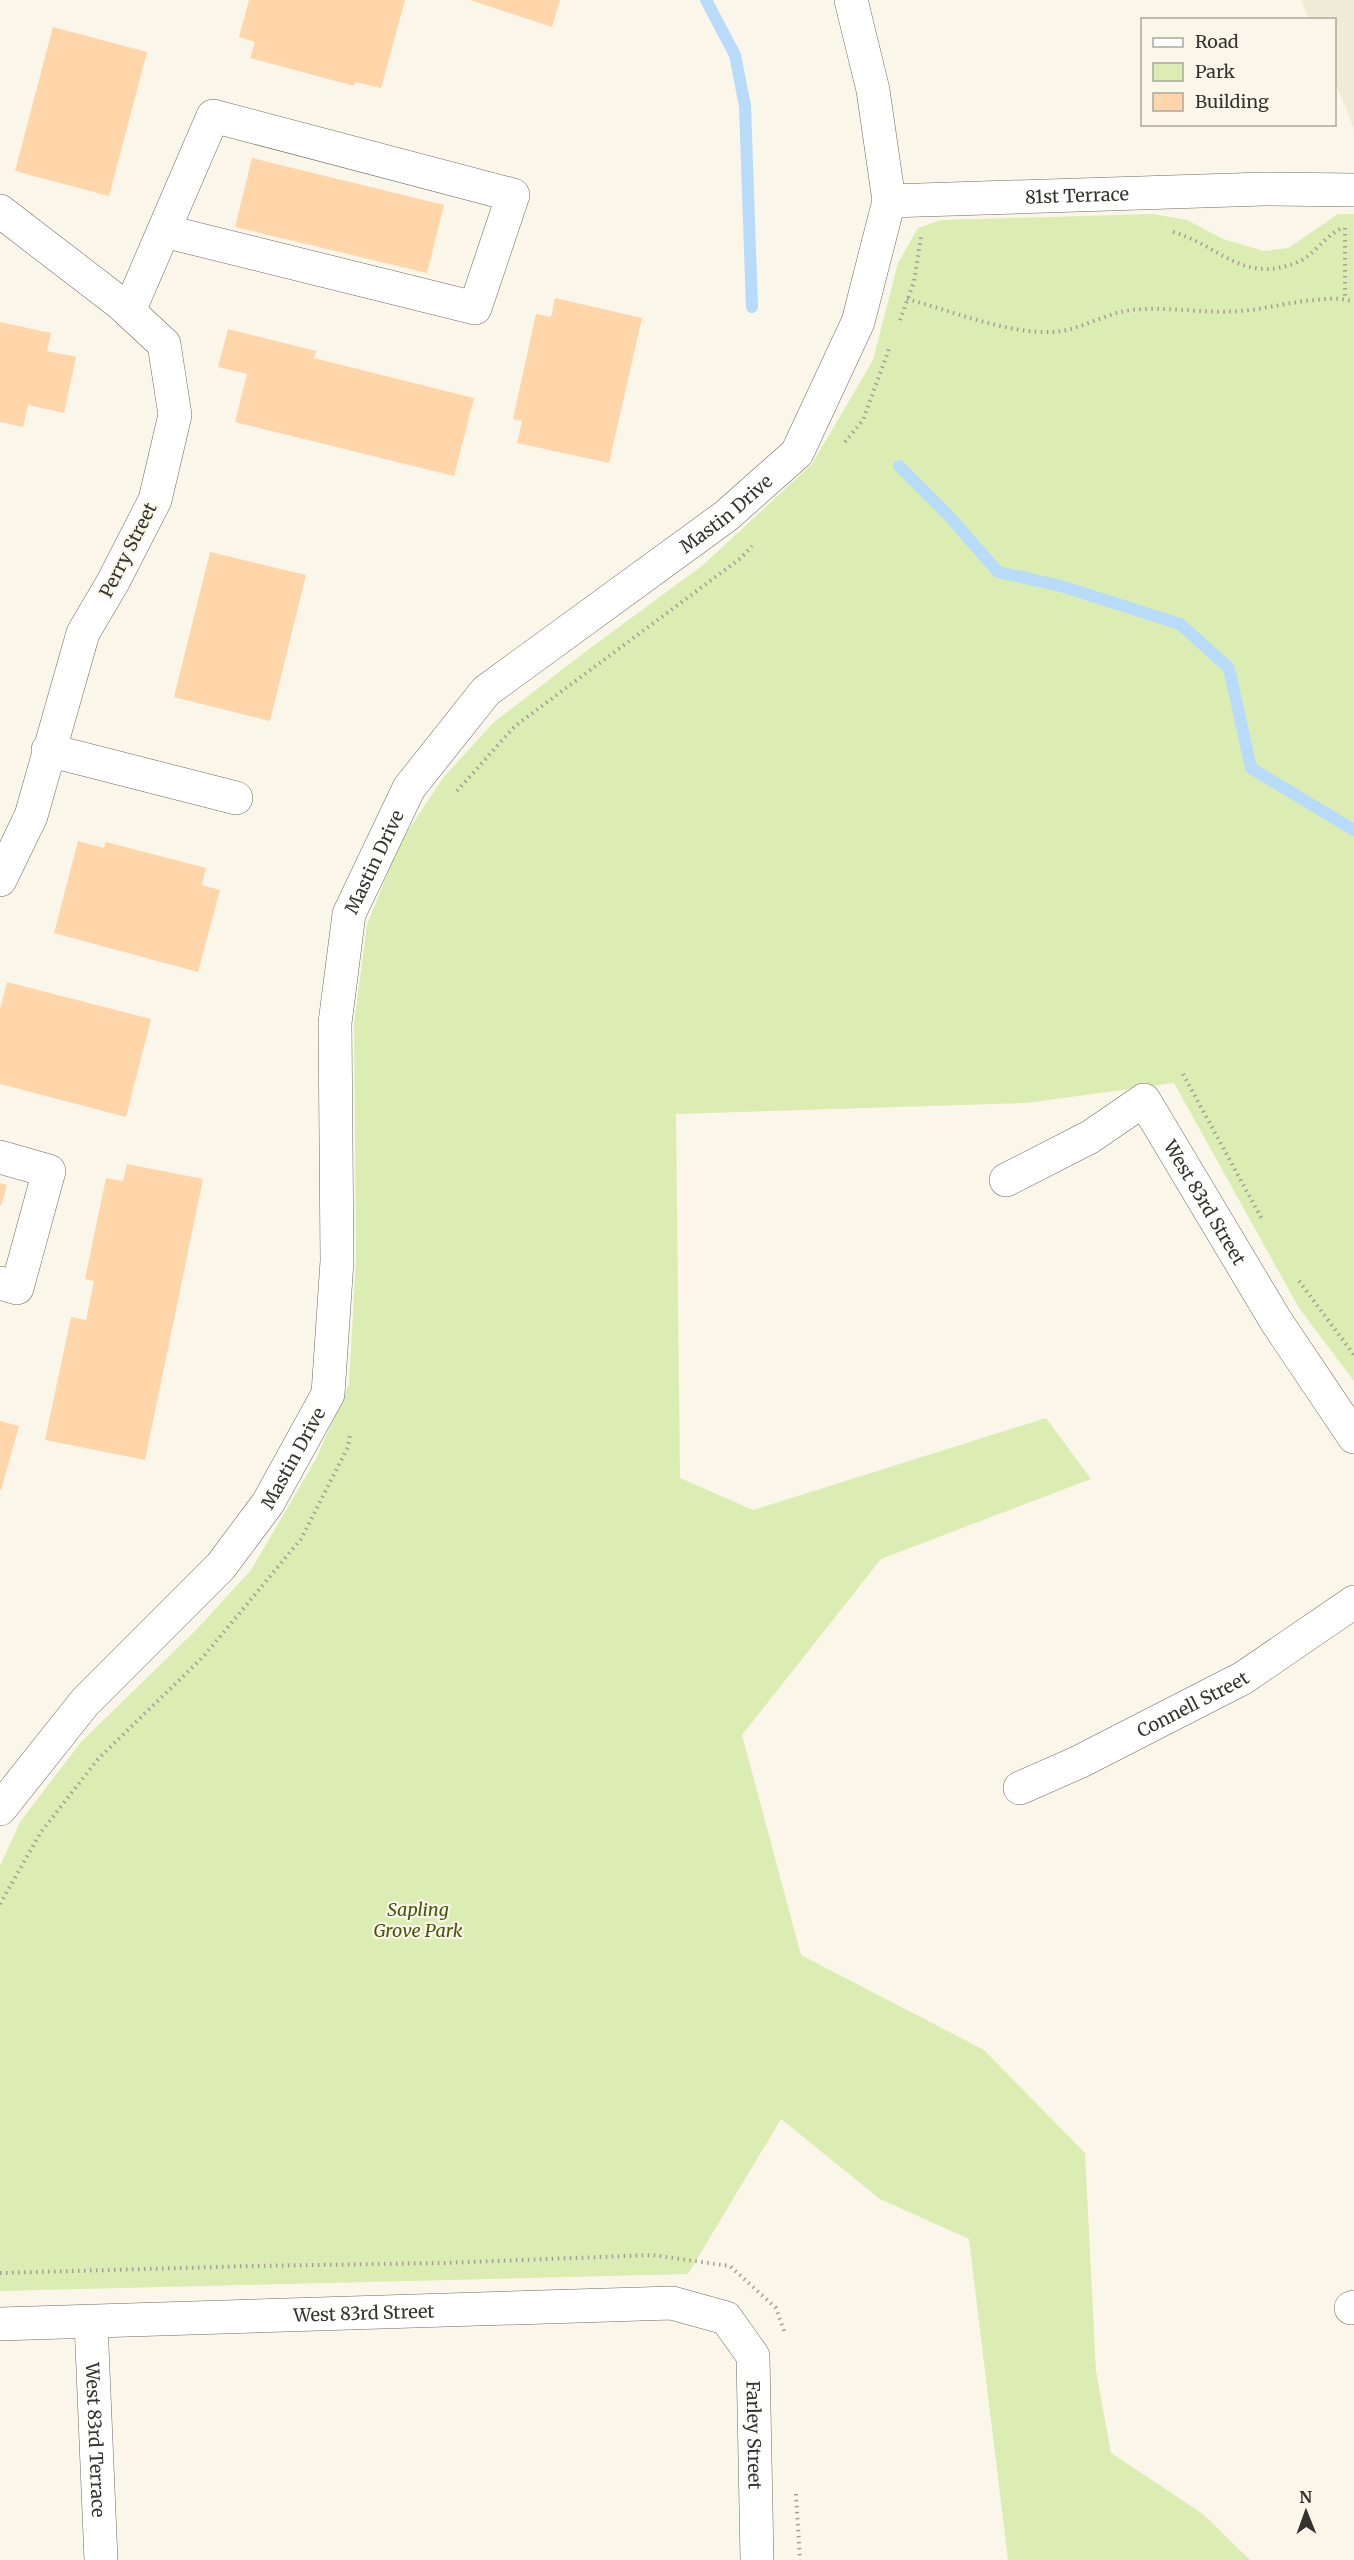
<svg xmlns="http://www.w3.org/2000/svg" width="1354" height="2560" viewBox="0 0 1354 2560" font-family="Merriweather,serif">
	<style>
		.built { fill: #f0ebd7 }
		.green { fill: #dcedb4 }
		.lines { fill: none; stroke-linecap: round; stroke-linejoin: round }
		.stream { stroke: #b8dbf9; stroke-width: 12 }
		.building { fill: #ffd6a9 }
		.minor-casing { stroke: #6e6b60; stroke-width: 34 }
		.path { stroke: #a29f97; stroke-width: 4; stroke-dasharray: 1.5 4.5; stroke-linecap: butt }
		.minor { stroke: #fff; stroke-width: 33 }
		.labels { text-anchor: middle; dominant-baseline: central; stroke-width: 4.5; stroke-linejoin: round; paint-order: stroke }
		.street-label { font-size: 18px; fill: #35332f; stroke: #faf6ea }
		.park-label { font-size: 18px; font-style: italic; fill: #455506; stroke: #faf6ea }
	</style>
	<rect width="100%" height="100%" fill="#faf6ea"/>
	<path class="built" d="M 1301,0 L 1354,0 L 1354,129 L 1335,82 L 1334,20 L 1309,19 Z"/>
	<path class="green" d="M 1153,214 L 1187,220 L 1223,239 L 1264,251 L 1288,248 L 1338,214 L 1354,214 L 1354,1381 L 1299,1308 L 1174,1083 L 1026,1103 L 676,1114 L 680,1478 L 753,1510 L 1046,1418 L 1091,1479 L 881,1559 L 742,1735 L 801,1955 L 984,2050 L 1085,2153 L 1096,2371 L 1111,2453 L 1203,2514 L 1250,2560 L 1008,2560 L 969,2239 L 880,2199 L 781,2119 L 688,2274 L 0,2291 L 0,1866 L 20,1822 L 81,1742 L 197,1629 L 251,1570 L 316,1459 L 349,1384 L 356,1258 L 354,1023 L 367,925 L 399,844 L 443,778 L 493,723 L 581,655 L 703,565 L 812,464 L 873,360 L 898,263 L 918,228 L 941,220 Z"/>
	<g class="lines">
		<path class="stream" d="M 706,0 L 735,55 L 745,106 L 752,307
			M 899,466 L 949,516 L 998,572 L 1061,586 L 1180,624 L 1229,668 L 1251,768 L 1354,830"/>
	</g>
	<path class="building" d="M 249,0 L 405,0 L 381,88 L 355,82 L 354,86 L 250,58 L 255,42 L 239,37 Z
		M 470,0 L 560,0 L 552,27 Z
		M 53,27 L 147,52 L 109,196 L 15,171 Z
		M 252,158 L 444,205 L 427,273 L 235,227 Z
		M 555,298 L 642,318 L 609,463 L 517,443 L 522,421 L 513,419 L 536,314 L 551,317 Z
		M 0,322 L 51,333 L 47,351 L 76,357 L 64,413 L 28,405 L 23,427 L 0,422 Z
		M 228,329 L 316,351 L 314,358 L 474,398 L 454,476 L 235,422 L 247,374 L 218,367 Z
		M 210,552 L 306,575 L 270,721 L 174,697 Z
		M 78,841 L 104,848 L 106,842 L 206,868 L 202,885 L 220,890 L 198,972 L 54,933 Z
		M 7,982 L 151,1019 L 126,1117 L 0,1084 L 0,1010 Z
		M 127,1164 L 203,1179 L 145,1460 L 45,1440 L 71,1317 L 86,1320 L 94,1281 L 85,1279 L 106,1178 L 123,1181 Z
		M 0,1183 L 7,1185 L 1,1206 L 0,1206 Z
		M 0,1421 L 19,1426 L 1,1490 L 0,1490 Z"/>
	<g class="lines">
		<defs>
			<g id="minor">
				<path id="s1" d="M 889,201 L 1264,189 L 1354,190"/>
				<path d="M 0,211 L 121,304 L 164,344 L 175,415 L 155,500 L 113,582 L 83,633 L 31,816 L 0,880"/>
				<path d="M 129,311 L 213,116 L 513,195 L 475,308 L 164,231"/>
				<path d="M 48,750 L 236,798"/>
				<path d="M 0,1157 L 49,1171 L 17,1288 L 0,1283"/>
				<path id="s2" d="M 1006,1180 L 1090,1137 L 1144,1100 L 1276,1321 L 1354,1437"/>
				<path id="s3" d="M 1020,1788 L 1079,1762 L 1243,1678 L 1354,1602"/>
				<path id="s4" d="M 0,1809 L 85,1702 L 221,1566 L 268,1503 L 328,1394 L 337,1261 L 335,1023 L 349,914 L 409,788 L 486,691 L 726,516 L 797,453 L 858,322 L 889,201 L 873,90 L 851,0"/>
				<path d="M 1351,2308 L 1354,2307"/>
				<path id="s5" d="M 91,2322 L 101,2560"/>
				<path id="s6" d="M 0,2324 L 672,2303 L 726,2318 L 753,2356 L 757,2560"/>
			</g>
		</defs>
		<use href="#minor" class="minor-casing"/>
		<path class="path" d="M 1345,228 L 1345,298
			M 1173,232 C 1219,245 1243,285 1298,262 C 1314,255 1325,236 1342,228
			M 907,299 C 952,311 1007,334 1053,332 C 1079,331 1104,313 1132,310 C 1168,306 1205,314 1241,311 C 1266,309 1289,302 1314,300 C 1327,299 1341,297 1354,302
			M 900,320 L 914,282 L 921,237
			M 845,442 L 863,420 L 889,349
			M 457,791 L 515,726 L 741,558 L 752,546
			M 1183,1074 L 1263,1221
			M 1299,1281 L 1354,1355
			M 0,1904 L 41,1832 L 98,1759 L 204,1656 L 301,1539 L 348,1447 L 350,1434
			M 0,2273 L 252,2266 L 443,2263 L 652,2255 L 730,2266 L 776,2308 L 785,2334
			M 796,2494 L 800,2560"/>
		<use href="#minor" class="minor"/>
	</g>
	<g class="labels">
		<g class="street-label">
			<text stroke="none"><textPath href="#s1" startOffset="188">81st Terrace</textPath></text>
			<text stroke="none"><textPath href="#s4" startOffset="1575">Mastin Drive</textPath></text>
			<text transform="translate(128 550) rotate(-63)">Perry Street</text>
			<text stroke="none"><textPath href="#s4" startOffset="1071">Mastin Drive</textPath></text>
			<text stroke="none"><textPath href="#s2" startOffset="279">West 83rd Street</textPath></text>
			<text stroke="none"><textPath href="#s4" startOffset="459">Mastin Drive</textPath></text>
			<text stroke="none"><textPath href="#s3" startOffset="192">Connell Street</textPath></text>
			<text stroke="none"><textPath href="#s6" startOffset="364">West 83rd Street</textPath></text>
			<text stroke="none"><textPath href="#s6" startOffset="854">Farley Street</textPath></text>
			<text stroke="none"><textPath href="#s5" startOffset="118">West 83rd Terrace</textPath></text>
		</g>
		<g class="park-label">
			<text x="418" y="1909">Sapling<tspan x="418" dy="21">Grove Park</tspan></text>
		</g>
	</g>
	<rect x="1141" y="18" width="195" height="108" fill="#faf6ea" stroke="#aba89f" stroke-width="1.5"/>
	<rect x="1153" y="38" width="30" height="9" fill="#ffffff" stroke="#aba89f" stroke-width="1.5"/>
	<text x="1195" y="48" font-size="18" fill="#35332f">Road</text>
	<rect x="1153" y="63" width="30" height="18" fill="#dcedb4" stroke="#aba89f" stroke-width="1.5"/>
	<text x="1195" y="78" font-size="18" fill="#35332f">Park</text>
	<rect x="1153" y="93" width="30" height="18" fill="#ffd6a9" stroke="#aba89f" stroke-width="1.5"/>
	<text x="1195" y="108" font-size="18" fill="#35332f">Building</text>
	<g transform="translate(1306 2512) rotate(359)" stroke="#faf6ea" stroke-width="4.5" paint-order="stroke">
	<path d="M0-4.5L10 22L0 15L-10 22Z" fill="#35332f"/>
	<text y="-9" font-size="16" font-weight="bold" text-anchor="middle" fill="#35332f">N</text>
	</g>
</svg>
